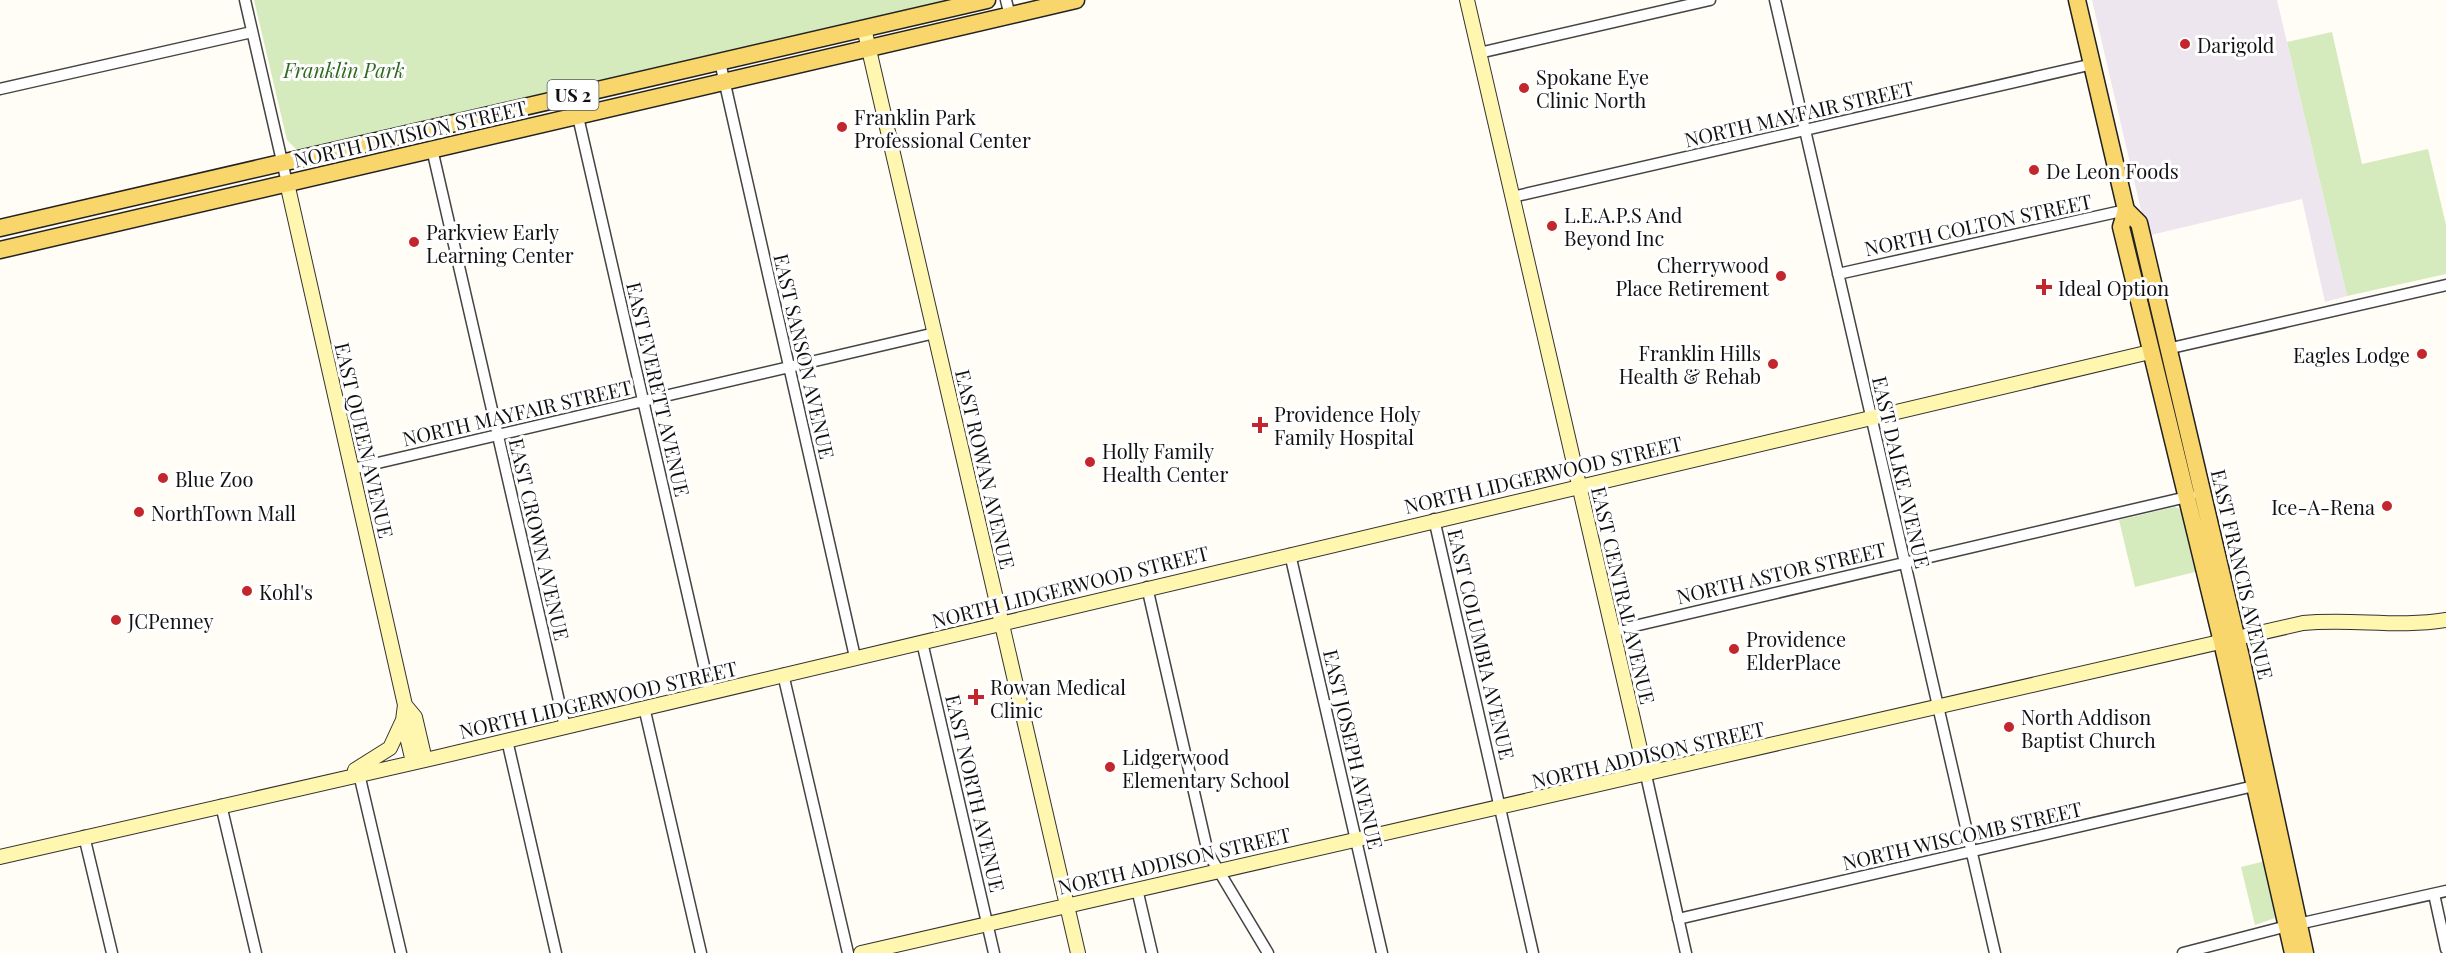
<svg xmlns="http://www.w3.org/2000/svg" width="2446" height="953" viewBox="0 0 2446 953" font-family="'Playfair Display',serif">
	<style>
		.industrial { fill: #eee6ef }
		.green { fill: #d5ebbd }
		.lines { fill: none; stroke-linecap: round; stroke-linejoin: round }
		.street-casing { stroke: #444; stroke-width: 13 }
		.secondary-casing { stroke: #333; stroke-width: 16 }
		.primary-casing { stroke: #222; stroke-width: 19 }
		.street { stroke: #fff; stroke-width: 10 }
		.secondary { stroke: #fff6b0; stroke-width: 14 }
		.primary { stroke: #f9d66b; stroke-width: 16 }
		.poi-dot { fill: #c4262e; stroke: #fff; stroke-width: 2 }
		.labels { text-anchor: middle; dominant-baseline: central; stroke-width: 6; stroke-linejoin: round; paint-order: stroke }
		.shield { fill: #fff; stroke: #585858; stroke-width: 1.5 }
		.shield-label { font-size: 18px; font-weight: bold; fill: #111 }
		.poi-label { font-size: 20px; fill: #111; stroke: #fff; text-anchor: start }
		.park-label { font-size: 20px; font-style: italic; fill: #2f6b1f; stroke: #fff }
		.street-label { font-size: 20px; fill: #111; stroke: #fff }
	</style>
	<rect width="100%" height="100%" fill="#fffdf5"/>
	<path class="industrial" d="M 2092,0 L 2277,0 L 2347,296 L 2325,302 L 2302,199 L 2147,236 Z"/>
	<path class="green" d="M 254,0 L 948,0 L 297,150 L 287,140 Z
		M 2332,32 L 2362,164 L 2428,149 L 2446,225 L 2446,274 L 2347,296 L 2287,42 Z
		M 2175,507 L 2183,510 L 2199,571 L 2135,587 L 2119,520 Z
		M 2265,861 L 2278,917 L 2255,925 L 2241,867 Z"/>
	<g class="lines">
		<defs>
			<path id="street" d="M 245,0 L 287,183
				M 1006,0 L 1010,16
				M 1775,0 L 1995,953
				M 1479,53 L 1710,0
				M 720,62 L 855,657
				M 0,89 L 252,32
				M 573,95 L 710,692
				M 432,149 L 565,727
				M 1512,197 L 2093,64
				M 1838,274 L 2126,210
				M 2167,349 L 2446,285
				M 352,469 L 935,333
				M 1434,519 L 1533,953
				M 1290,554 L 1382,953
				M 1147,587 L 1208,853 L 1268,953
				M 1613,631 L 2191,496
				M 922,642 L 994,953
				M 783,674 L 848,953
				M 644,707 L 701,953
				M 507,740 L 556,953
				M 359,774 L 401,953
				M 1646,775 L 1686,953
				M 221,805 L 256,953
				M 84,836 L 112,953
				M 1137,889 L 1152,953
				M 2434,894 L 2446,949
				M 1678,919 L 2254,786
				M 2298,924 L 2446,891
				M 2183,953 L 2287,926"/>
			<path id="secondary" d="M 1467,0 L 1646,775
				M 864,28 L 1078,953
				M 287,183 L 405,705 L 403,720 L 413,762
				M 405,705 L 415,717 L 425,760
				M 355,770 L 390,748 L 403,720
				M 0,857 L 434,758 L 2150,352
				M 861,953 L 2303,623 C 2351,618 2399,628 2446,620"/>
			<path id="primary" d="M 2077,0 L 2126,210 L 2121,227 L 2222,642 L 2293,953
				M 2126,210 L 2139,223 L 2241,657 L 2305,953
				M 0,228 L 987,0
				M 0,250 L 1076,0"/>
		</defs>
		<use href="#street" class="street-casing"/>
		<use href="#secondary" class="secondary-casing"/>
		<use href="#primary" class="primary-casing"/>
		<use href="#street" class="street"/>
		<use href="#secondary" class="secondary"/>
		<use href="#primary" class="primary"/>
	</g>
	<g class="poi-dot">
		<circle cx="2185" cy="44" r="6"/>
		<circle cx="1524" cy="88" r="6"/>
		<circle cx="842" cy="127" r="6"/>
		<circle cx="2034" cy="170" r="6"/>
		<circle cx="1552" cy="226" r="6"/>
		<circle cx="414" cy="242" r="6"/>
		<circle cx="1781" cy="276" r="6"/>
		<path d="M2041 278h6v6h6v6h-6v6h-6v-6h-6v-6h6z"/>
		<circle cx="2422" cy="354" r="6"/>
		<circle cx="1773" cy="364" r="6"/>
		<path d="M1257 416h6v6h6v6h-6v6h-6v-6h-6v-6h6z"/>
		<circle cx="1090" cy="462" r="6"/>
		<circle cx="163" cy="478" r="6"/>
		<circle cx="2387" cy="506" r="6"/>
		<circle cx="139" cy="512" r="6"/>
		<circle cx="247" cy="591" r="6"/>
		<circle cx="116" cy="620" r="6"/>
		<circle cx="1734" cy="649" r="6"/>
		<path d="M973 688h6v6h6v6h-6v6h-6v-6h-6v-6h6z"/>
		<circle cx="2009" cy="727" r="6"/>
		<circle cx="1110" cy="767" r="6"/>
	</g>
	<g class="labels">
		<rect class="shield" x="547.5" y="80" width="51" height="30" rx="4.5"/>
		<g class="shield-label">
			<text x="573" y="95">US 2</text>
		</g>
		<g class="poi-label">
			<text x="2197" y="44">Darigold</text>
			<text x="1536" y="76">Spokane Eye<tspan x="1536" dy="23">Clinic North</tspan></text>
			<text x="854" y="116">Franklin Park<tspan x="854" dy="23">Professional Center</tspan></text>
			<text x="2046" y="170">De Leon Foods</text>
			<text x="1564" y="214">L.E.A.P.S And<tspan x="1564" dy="23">Beyond Inc</tspan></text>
			<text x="426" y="231">Parkview Early<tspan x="426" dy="23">Learning Center</tspan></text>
			<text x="1769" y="264" text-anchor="end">Cherrywood<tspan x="1769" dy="23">Place Retirement</tspan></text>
			<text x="2058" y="287">Ideal Option</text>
			<text x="1761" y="352" text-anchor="end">Franklin Hills<tspan x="1761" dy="23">Health &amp; Rehab</tspan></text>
			<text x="2410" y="354" text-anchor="end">Eagles Lodge</text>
			<text x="1274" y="413">Providence Holy<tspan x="1274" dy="23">Family Hospital</tspan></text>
			<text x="1102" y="450">Holly Family<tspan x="1102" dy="23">Health Center</tspan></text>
			<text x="175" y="478">Blue Zoo</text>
			<text x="2375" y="506" text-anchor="end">Ice-A-Rena</text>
			<text x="151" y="512">NorthTown Mall</text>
			<text x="259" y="591">Kohl's</text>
			<text x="128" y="620">JCPenney</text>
			<text x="1746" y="638">Providence<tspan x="1746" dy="23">ElderPlace</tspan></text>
			<text x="990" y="686">Rowan Medical<tspan x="990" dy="23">Clinic</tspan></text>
			<text x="2021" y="716">North Addison<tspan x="2021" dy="23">Baptist Church</tspan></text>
			<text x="1122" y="756">Lidgerwood<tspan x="1122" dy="23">Elementary School</tspan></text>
		</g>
		<g class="park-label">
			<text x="344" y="69">Franklin Park</text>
		</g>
		<g class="street-label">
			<text transform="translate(1799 113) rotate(-13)">NORTH MAYFAIR STREET</text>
			<text transform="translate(410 133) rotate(-13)">NORTH DIVISION STREET</text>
			<text transform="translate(1978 224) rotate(-12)">NORTH COLTON STREET</text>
			<text transform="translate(805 356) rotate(77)">EAST SANSON AVENUE</text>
			<text transform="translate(659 389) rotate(77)">EAST EVERETT AVENUE</text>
			<text transform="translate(517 412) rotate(-13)">NORTH MAYFAIR STREET</text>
			<text transform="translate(365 440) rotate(77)">EAST QUEEN AVENUE</text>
			<text transform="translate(986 469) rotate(77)">EAST ROWAN AVENUE</text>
			<text transform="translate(1902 472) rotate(77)">EAST DALKE AVENUE</text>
			<text transform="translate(1543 474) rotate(-13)">NORTH LIDGERWOOD STREET</text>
			<text transform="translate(540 539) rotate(77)">EAST CROWN AVENUE</text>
			<text transform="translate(1781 572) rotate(-13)">NORTH ASTOR STREET</text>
			<text transform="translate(2243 574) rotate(77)">EAST FRANCIS AVENUE</text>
			<text transform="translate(1070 586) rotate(-14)">NORTH LIDGERWOOD STREET</text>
			<text transform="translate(1624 595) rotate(77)">EAST CENTRAL AVENUE</text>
			<text transform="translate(1482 644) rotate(77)">EAST COLUMBIA AVENUE</text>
			<text transform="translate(598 699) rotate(-13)">NORTH LIDGERWOOD STREET</text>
			<text transform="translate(1354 749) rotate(77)">EAST JOSEPH AVENUE</text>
			<text transform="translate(1648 754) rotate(-13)">NORTH ADDISON STREET</text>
			<text transform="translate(976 793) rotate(77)">EAST NORTH AVENUE</text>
			<text transform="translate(1962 835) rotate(-13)">NORTH WISCOMB STREET</text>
			<text transform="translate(1174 860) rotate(-13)">NORTH ADDISON STREET</text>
		</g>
	</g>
</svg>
